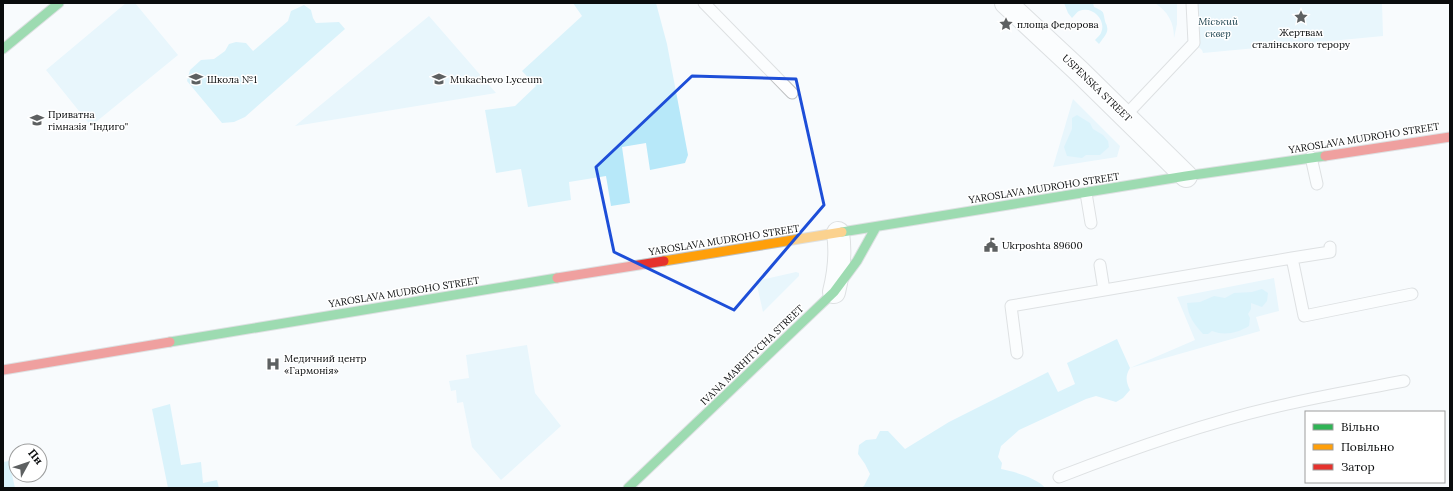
<svg xmlns="http://www.w3.org/2000/svg" width="1453" height="491" viewBox="0 0 1453 491" font-family="Lora,serif">
	<style>
		.green { fill: #d4effb }
		.forest { fill: #b7e8f9 }
		.lines { fill: none; stroke-linecap: round; stroke-linejoin: round }
		.lane-casing { stroke: #bec0c2; stroke-width: 13 }
		.street-casing { stroke: #bec0c2; stroke-width: 24 }
		.fast-casing { stroke: #bec0c2; stroke-width: 11 }
		.slow-casing { stroke: #bec0c2; stroke-width: 11 }
		.jam-casing { stroke: #bec0c2; stroke-width: 11 }
		.lane { stroke: #fefeff; stroke-width: 11 }
		.street { stroke: #fefeff; stroke-width: 22 }
		.fast { stroke: #30b455; stroke-width: 9 }
		.slow { stroke: #ff9f0a; stroke-width: 9 }
		.jam { stroke: #e5322d; stroke-width: 9 }
		.marked { fill: none; stroke: #1d4ed8; stroke-width: 3; stroke-linejoin: round }
		.labels { text-anchor: middle; dominant-baseline: central; stroke-width: 3; stroke-linejoin: round; paint-order: stroke }
		.park-label { font-size: 10px; font-style: italic; fill: #0e3643; stroke: #fff }
		.poi-label { font-size: 10px; fill: #0a0c0d; stroke: #fff; text-anchor: start }
		.street-label { font-size: 10px; fill: #0a0c0d; stroke: #fff }
	</style>
	<rect width="100%" height="100%" fill="#f8fbfd"/>
	<path class="green" d="M 126,3 L 135,3 L 178,55 L 91,126 L 46,70 Z
		M 1155,3 L 1177,3 L 1177,24 L 1174,38 C 1174,22 1168,12 1155,3 Z
		M 1192,3 L 1382,3 L 1383,36 L 1203,53 L 1202,50 L 1194,43 Z
		M 429,16 L 496,93 L 295,126 Z
		M 1073,99 L 1120,146 L 1117,157 L 1053,167 Z
		M 796,272 L 799,273 L 799,276 L 763,312 L 756,281 Z
		M 1274,278 L 1279,311 L 1256,317 L 1260,331 L 1130,368 L 1195,340 L 1177,297 Z
		M 527,345 L 535,393 L 561,426 L 501,480 L 472,447 L 463,402 L 457,403 L 456,390 L 451,391 L 449,381 L 469,378 L 466,355 Z"/>
	<path class="forest" d="M 573,3 L 656,3 L 667,44 L 688,155 L 685,163 L 650,170 L 646,143 L 622,147 L 630,203 L 611,206 L 606,176 L 569,182 L 571,200 L 528,207 L 521,169 L 496,173 L 485,110 L 515,106 L 536,86 L 522,71 L 582,16 Z
		M 1064,3 L 1093,3 L 1094,7 C 1104,12 1103,10 1105,21 C 1105,23 1107,24 1107,27 C 1109,33 1102,39 1099,44 L 1095,40 C 1097,38 1100,35 1101,33 C 1107,20 1092,5 1079,11 C 1077,12 1075,15 1072,18 L 1068,13 Z
		M 304,5 L 311,10 L 313,18 L 316,23 L 339,22 L 345,29 L 245,117 L 234,122 L 222,123 L 187,81 L 190,70 L 201,60 L 214,59 L 225,51 L 229,44 L 236,42 L 246,43 L 253,51 L 288,21 L 291,11 Z
		M 1077,115 L 1090,123 L 1093,129 L 1103,135 L 1108,141 L 1109,147 L 1100,155 L 1086,155 L 1082,158 L 1067,156 L 1064,147 L 1072,129 L 1072,118 Z
		M 1262,289 L 1268,293 L 1267,301 L 1262,307 L 1251,303 L 1251,309 L 1248,314 L 1250,318 L 1249,326 C 1237,333 1225,336 1212,331 L 1208,334 L 1203,334 C 1194,324 1188,316 1187,303 L 1200,302 L 1214,296 L 1225,298 L 1234,293 L 1252,292 Z
		M 1117,339 L 1130,368 C 1125,376 1126,382 1130,390 L 1123,398 L 1116,402 L 1096,396 L 1086,399 L 1019,430 L 1001,446 L 998,457 L 1002,463 L 1001,469 C 1013,471 1039,479 1045,488 L 861,488 L 864,486 L 870,474 L 865,464 L 858,454 L 859,445 L 866,440 L 876,439 L 880,431 L 888,431 L 905,449 L 949,422 L 1048,372 L 1058,392 L 1075,384 L 1067,363 Z
		M 170,404 L 181,465 L 201,462 L 203,483 L 217,480 L 219,488 L 168,488 L 152,409 Z
		M 9,461 L 15,488 L 3,488 L 3,462 Z"/>
	<g class="lines">
		<defs>
			<path id="lane" d="M 704,3 L 792,93
				M 1125,116 L 1194,43 L 1192,3
				M 1311,157 L 1317,184
				M 1086,193 L 1091,223
				M 1292,258 L 1330,252 L 1330,247
				M 1100,265 L 1104,290
				M 1017,353 L 1011,306 L 1292,258 L 1304,316 L 1412,294
				M 1059,477 C 1131,449 1204,423 1279,406 C 1320,396 1363,389 1404,381"/>
			<path id="street" d="M 1006,3 L 1080,72 L 1186,176
				M 834,292 C 839,272 841,253 838,233"/>
			<path id="fast" d="M 3,49 L 59,3
				M 842,232 L 1186,176 L 1325,156
				M 170,342 L 557,278
				M 628,488 L 834,292 L 857,261 L 876,227"/>
			<path id="slow" d="M 664,261 L 842,232"/>
			<path id="jam" d="M 1325,156 L 1450,137
				M 557,278 L 664,261
				M 3,370 L 170,342"/>
		</defs>
		<use href="#lane" class="lane-casing"/>
		<use href="#street" class="street-casing"/>
		<use href="#fast" class="fast-casing"/>
		<use href="#slow" class="slow-casing"/>
		<use href="#jam" class="jam-casing"/>
		<use href="#lane" class="lane"/>
		<use href="#street" class="street"/>
		<use href="#fast" class="fast"/>
		<use href="#slow" class="slow"/>
		<use href="#jam" class="jam"/>
	</g>
	<path d="M0 0H1453V491H0ZM 692,76 L 796,79 L 824,205 L 734,310 L 614,252 L 596,167 Z" fill="#f8fbfd" fill-opacity=".55" fill-rule="evenodd"/>
	<path class="marked" d="M 692,76 L 796,79 L 824,205 L 734,310 L 614,252 L 596,167 Z"/>
	<defs>
		<symbol id="sight-bare" viewBox="-9 -9 18 18"><path d="M0-6L1.8-2.2L6-1.7L2.9 1.2L3.7 5.4L0 3.3L-3.7 5.4L-2.9 1.2L-6-1.7L-1.8-2.2Z" fill="#5d6061" stroke="#fff" stroke-width="2.5" paint-order="stroke"/></symbol>
		<symbol id="school-bare" viewBox="-9 -9 18 18"><path d="M0-5L7-2L0 1L-7-2ZM-4 1L0 2.5L4 1V4Q0 6-4 4Z" fill="#5d6061" stroke="#fff" stroke-width="2.5" paint-order="stroke"/></symbol>
		<symbol id="civic-bare" viewBox="-9 -9 18 18"><path d="M-.6-6.5H3V-4.5H.6V-3L4-1V1h2V6H-6V1h2V-1L-.6-3ZM-1.2 2.5V6h2.4V2.5Z" fill="#5d6061" stroke="#fff" stroke-width="2.5" paint-order="stroke"/></symbol>
		<symbol id="hospital-bare" viewBox="-9 -9 18 18"><path d="M-5-5h3v3.5h4V-5h3V5h-3V1.5h-4V5h-3Z" fill="#5d6061" stroke="#fff" stroke-width="2.5" paint-order="stroke"/></symbol>
	</defs>
	<g fill-rule="evenodd">
		<use href="#sight-bare" x="1291" y="7" width="20" height="20"/>
		<use href="#sight-bare" x="996" y="14" width="20" height="20"/>
		<use href="#school-bare" x="186" y="69" width="20" height="20"/>
		<use href="#school-bare" x="429" y="69" width="20" height="20"/>
		<use href="#school-bare" x="27" y="110" width="20" height="20"/>
		<use href="#civic-bare" x="981" y="235" width="20" height="20"/>
		<use href="#hospital-bare" x="263" y="354" width="20" height="20"/>
	</g>
	<g class="labels">
		<g class="park-label">
			<text x="1218" y="21">Міський<tspan x="1218" dy="12">сквер</tspan></text>
		</g>
		<g class="poi-label">
			<text x="1017" y="24">площа Федорова</text>
			<text x="1301" y="32" text-anchor="middle">Жертвам<tspan x="1301" dy="12">сталінського терору</tspan></text>
			<text x="207" y="79">Школа №1</text>
			<text x="450" y="79">Mukachevo Lyceum</text>
			<text x="48" y="114">Приватна<tspan x="48" dy="12">гімназія "Індиго"</tspan></text>
			<text x="1002" y="245">Ukrposhta 89600</text>
			<text x="284" y="358">Медичний центр<tspan x="284" dy="12">«Гармонія»</tspan></text>
		</g>
		<g class="street-label">
			<text transform="translate(1097 88) rotate(44)">USPENSKA STREET</text>
			<text transform="translate(1364 138) rotate(-9)">YAROSLAVA MUDROHO STREET</text>
			<text transform="translate(1044 188) rotate(-9)">YAROSLAVA MUDROHO STREET</text>
			<text transform="translate(724 240) rotate(-9)">YAROSLAVA MUDROHO STREET</text>
			<text transform="translate(404 292) rotate(-9)">YAROSLAVA MUDROHO STREET</text>
			<text transform="translate(752 355) rotate(-44)">IVANA MARHITYCHA STREET</text>
		</g>
	</g>
	<rect width="1453" height="491" fill="none" stroke="#0a0c0d" stroke-width="8"/>
	<rect x="1305" y="411" width="140" height="72" fill="#ffffff" stroke="#9d9e9e"/>
	<rect x="1313" y="424" width="20" height="6" fill="#30b455" stroke="#9d9e9e"/>
	<text x="1341" y="431" font-size="12" fill="#0a0c0d">Вільно</text>
	<rect x="1313" y="444" width="20" height="6" fill="#ff9f0a" stroke="#9d9e9e"/>
	<text x="1341" y="451" font-size="12" fill="#0a0c0d">Повільно</text>
	<rect x="1313" y="464" width="20" height="6" fill="#e5322d" stroke="#9d9e9e"/>
	<text x="1341" y="471" font-size="12" fill="#0a0c0d">Затор</text>
	<g transform="translate(28 463) rotate(50)"><circle r="19" fill="#ffffff" stroke="#9d9e9e"/>
	<path d="M0-3L7 15L0 10L-7 15Z" fill="#5d6061"/>
	<text y="-6" font-size="11" font-weight="bold" text-anchor="middle" fill="#0a0c0d">Пн</text>
	</g>
</svg>
